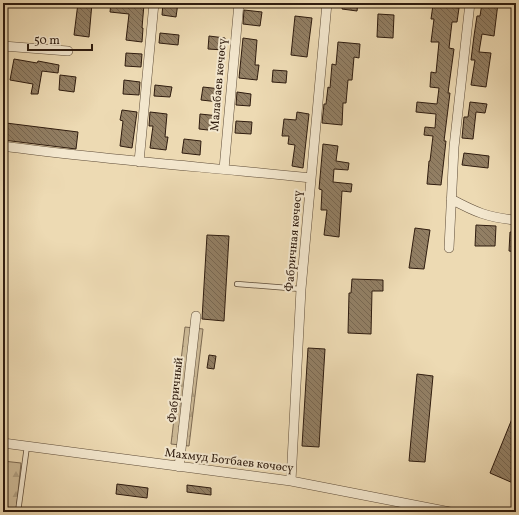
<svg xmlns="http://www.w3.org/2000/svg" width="519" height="515" viewBox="0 0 519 515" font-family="Vollkorn,serif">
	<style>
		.forest { fill: url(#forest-firs); stroke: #7e6b53 }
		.building { fill: url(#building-back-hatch); stroke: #2f1c0f }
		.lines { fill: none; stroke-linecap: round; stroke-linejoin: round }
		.service-casing { stroke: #5e4c38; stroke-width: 6 }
		.minor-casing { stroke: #5e4c38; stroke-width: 10 }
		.service { stroke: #f3e7ce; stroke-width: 4.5 }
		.minor { stroke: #f3e7ce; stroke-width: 9 }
		.labels { text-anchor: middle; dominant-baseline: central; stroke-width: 4; stroke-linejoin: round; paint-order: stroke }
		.street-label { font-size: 12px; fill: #2f1c0f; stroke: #f3e7ce }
	</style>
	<defs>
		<pattern id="forest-firs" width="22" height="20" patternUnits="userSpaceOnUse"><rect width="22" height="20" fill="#cdba97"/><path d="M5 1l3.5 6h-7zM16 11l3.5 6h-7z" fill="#b09f81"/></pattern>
		<pattern id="building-back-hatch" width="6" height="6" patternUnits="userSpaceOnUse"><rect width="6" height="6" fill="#927f64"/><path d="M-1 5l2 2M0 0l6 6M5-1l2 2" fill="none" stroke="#786751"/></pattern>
	</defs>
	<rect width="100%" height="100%" fill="#eddab3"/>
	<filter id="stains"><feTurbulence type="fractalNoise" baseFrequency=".005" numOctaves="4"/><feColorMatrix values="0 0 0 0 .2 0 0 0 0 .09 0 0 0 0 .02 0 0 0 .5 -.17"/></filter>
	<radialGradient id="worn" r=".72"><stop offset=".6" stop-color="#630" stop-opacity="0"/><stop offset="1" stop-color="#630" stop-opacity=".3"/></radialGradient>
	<path class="forest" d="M 185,327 L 203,329 L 189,446 L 171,444 Z
		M 3,461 L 21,463 L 16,512 L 3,512 Z"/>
	<path class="building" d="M 78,3 L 92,3 L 89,37 L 74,35 Z
		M 111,3 L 144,4 L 142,28 L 143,28 L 142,42 L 126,40 L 129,14 L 110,12 Z
		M 163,3 L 178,3 L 176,17 L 162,15 Z
		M 343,3 L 358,3 L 357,11 L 342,9 Z
		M 482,3 L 498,3 L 494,36 L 482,34 L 479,52 L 491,53 L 486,87 L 471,85 L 475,60 L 471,60 L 474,36 L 477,16 L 480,16 Z
		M 433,5 L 459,8 L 457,22 L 452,22 L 449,48 L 454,49 L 448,93 L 450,93 L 444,141 L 446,141 L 441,185 L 427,184 L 429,161 L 430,161 L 433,136 L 424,135 L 425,127 L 435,128 L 436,114 L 416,112 L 417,102 L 437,104 L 439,88 L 430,87 L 431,72 L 436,73 L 439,42 L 431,42 L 434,19 L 431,19 Z
		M 244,10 L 262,12 L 260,26 L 243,24 Z
		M 378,14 L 394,15 L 393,38 L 377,37 Z
		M 295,16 L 312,18 L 307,57 L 291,55 Z
		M 160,33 L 179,35 L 178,45 L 159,43 Z
		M 209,36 L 225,38 L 224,50 L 208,49 Z
		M 243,38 L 257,40 L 255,65 L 259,65 L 257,80 L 239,78 Z
		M 338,42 L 360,44 L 359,58 L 354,57 L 352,80 L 348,80 L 346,103 L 343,103 L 342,125 L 322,123 L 324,104 L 326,104 L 328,87 L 330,88 L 332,64 L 336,65 Z
		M 126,53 L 142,54 L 141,67 L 125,66 Z
		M 14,59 L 37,63 L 38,61 L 59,65 L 58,73 L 42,71 L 38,94 L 31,94 L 33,84 L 10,80 Z
		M 273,70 L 287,71 L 286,83 L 272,82 Z
		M 60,75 L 76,77 L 74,92 L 59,90 Z
		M 124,80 L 140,82 L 139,95 L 123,94 Z
		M 155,85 L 172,87 L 170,97 L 154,96 Z
		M 203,87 L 221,89 L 219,102 L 201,100 Z
		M 237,92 L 251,94 L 250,106 L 236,105 Z
		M 470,102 L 487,104 L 485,113 L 476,112 L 473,139 L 462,138 L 464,117 L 468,117 Z
		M 122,110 L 137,112 L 132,148 L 120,146 L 123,121 L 120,120 Z
		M 150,112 L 167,114 L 165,137 L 168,137 L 166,150 L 150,148 L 153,126 L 149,126 Z
		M 297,112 L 309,114 L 303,168 L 292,166 L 295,145 L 288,144 L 289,136 L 282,136 L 284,119 L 296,120 Z
		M 200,114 L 219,116 L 217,131 L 199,129 Z
		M 236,121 L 252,122 L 251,134 L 235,133 Z
		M 6,123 L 78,132 L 76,149 L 3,140 Z
		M 184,139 L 201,141 L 200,155 L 182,153 Z
		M 323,144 L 338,146 L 336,161 L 349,163 L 348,170 L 334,169 L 333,182 L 352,184 L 351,192 L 342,191 L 339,237 L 324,235 L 327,210 L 321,210 L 322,190 L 319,189 Z
		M 464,153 L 489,156 L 488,168 L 462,165 Z
		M 476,225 L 496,226 L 495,246 L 475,246 Z
		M 415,228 L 430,230 L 424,269 L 409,268 Z
		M 510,232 L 516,232 L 516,252 L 509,251 Z
		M 207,235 L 229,236 L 224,321 L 202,319 Z
		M 352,279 L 383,280 L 383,291 L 372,291 L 371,334 L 348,333 L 349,293 L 351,293 Z
		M 308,348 L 325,349 L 319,447 L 302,446 Z
		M 209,355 L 216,356 L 214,369 L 207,368 Z
		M 417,374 L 433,376 L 425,462 L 409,461 Z
		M 516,409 L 516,475 L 513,483 L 490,473 Z
		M 117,484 L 148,488 L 147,498 L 116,494 Z
		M 187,485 L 211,488 L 211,495 L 187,492 Z"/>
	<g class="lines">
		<defs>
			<path id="service" d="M 237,284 L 301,289
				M 18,512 L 27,446"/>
			<path id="minor" d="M 3,46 L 68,51
				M 3,146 C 105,160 208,167 311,178
				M 139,162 L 154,3
				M 224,169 L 239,3
				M 451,199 C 475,212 489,218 516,220
				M 449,248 L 454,147 L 470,3
				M 3,443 L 291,481 L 450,512
				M 179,467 L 196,316
				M 291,481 L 301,289 L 327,3"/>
		</defs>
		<use href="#service" class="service-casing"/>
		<use href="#minor" class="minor-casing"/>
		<use href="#service" class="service"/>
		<use href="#minor" class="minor"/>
	</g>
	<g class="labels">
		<g class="street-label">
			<text transform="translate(219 85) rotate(-85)">Малабаев көчөсү</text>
			<text transform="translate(294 241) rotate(-85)">Фабричная көчөсү</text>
			<text transform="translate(176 390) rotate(-84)">Фабричный</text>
			<text transform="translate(229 461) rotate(7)">Махмуд Ботбаев көчөсү</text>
		</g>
	</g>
	<rect width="519" height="515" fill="none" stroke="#eddab3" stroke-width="16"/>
	<rect x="4" y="4" width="511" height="507" fill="none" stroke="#2f1c0f" stroke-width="2"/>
	<rect x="8" y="8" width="503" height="499" fill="none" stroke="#2f1c0f"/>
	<path d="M28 44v6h64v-6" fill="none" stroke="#2f1c0f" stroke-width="2"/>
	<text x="34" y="44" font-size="12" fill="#2f1c0f" stroke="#f3e7ce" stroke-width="3" paint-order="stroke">50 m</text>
	<rect width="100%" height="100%" filter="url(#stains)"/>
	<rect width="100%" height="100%" fill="url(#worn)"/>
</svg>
